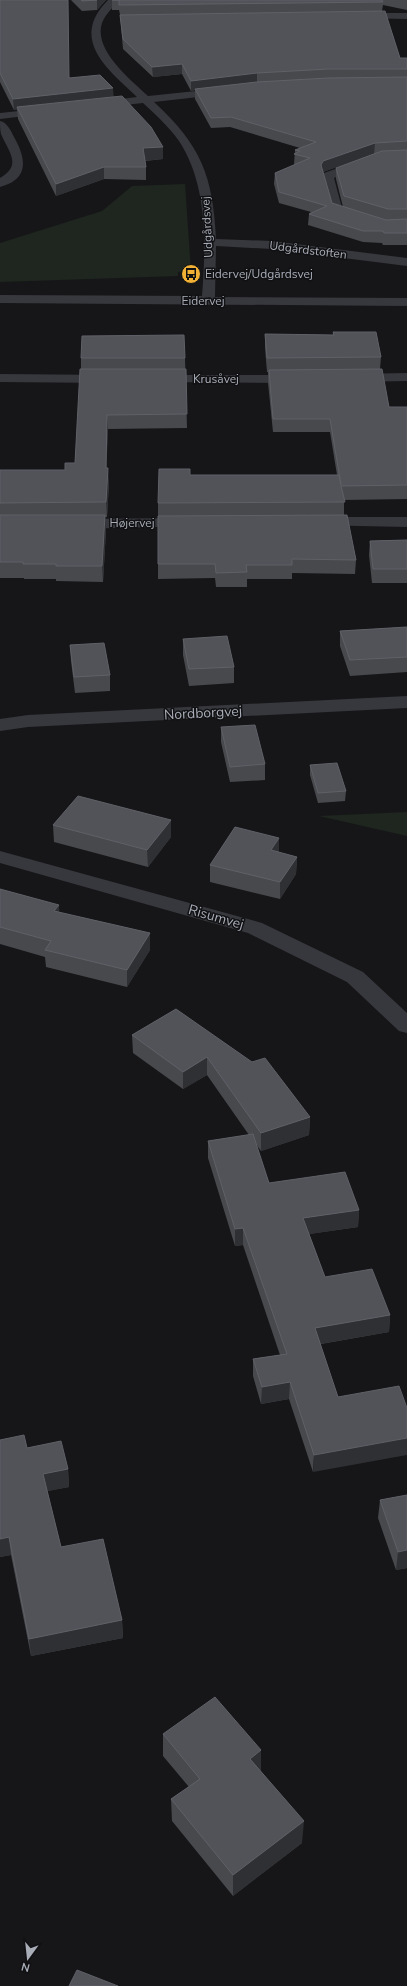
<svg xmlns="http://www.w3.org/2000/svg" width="407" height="1986" viewBox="0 0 407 1986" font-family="'Nunito Sans',sans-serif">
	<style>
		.green { fill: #1e261f }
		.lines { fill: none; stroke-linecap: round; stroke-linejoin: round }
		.minor { fill: #37383d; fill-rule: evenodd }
		.wall { fill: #47494d; fill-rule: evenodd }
		.shaded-wall { fill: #2f3033 }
		.building { fill: #525359; stroke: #5f6168 }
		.labels { text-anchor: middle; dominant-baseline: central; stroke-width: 3; stroke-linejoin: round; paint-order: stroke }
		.far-street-label { font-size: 12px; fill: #a8adb8; stroke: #111113 }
		.far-poi-label { font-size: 12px; fill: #a8adb8; stroke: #111113; text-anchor: start }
		.street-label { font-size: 14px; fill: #a8adb8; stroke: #111113 }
	</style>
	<rect width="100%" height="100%" fill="#161618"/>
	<path class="green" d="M 185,184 L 191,271 L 178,272 L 178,276 L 0,282 L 0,243 L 102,211 L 132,186 Z
		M 407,812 L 407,836 L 319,816 Z"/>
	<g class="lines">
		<path class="minor" d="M 108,0 L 119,0 C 113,8 106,13 102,23 C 93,50 131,80 148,96 L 225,88 L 230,91 L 225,94 L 154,102 C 201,145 213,176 216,239 L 272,241 L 407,258 L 407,266 L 272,249 L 216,246 L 215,297 L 407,298 L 407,306 L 0,303 L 0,295 L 202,296 C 206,246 208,185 179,141 C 169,127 156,115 143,103 L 97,108 L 92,105 L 97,102 L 137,97 C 107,69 69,39 108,0 Z
			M 356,13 L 407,13 L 407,19 L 353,18 L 351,16 L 353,14 Z
			M 47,108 L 53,111 L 51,113 L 0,119 L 0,113 Z
			M 0,121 C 7,122 11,131 14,137 C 26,158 30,179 0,187 L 0,178 C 23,165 8,151 1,134 C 0,130 0,125 0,121 Z
			M 407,153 L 407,159 L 381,160 L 334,178 L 342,208 L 387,222 L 407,221 L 407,229 L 386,230 L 332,213 L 322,176 L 324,173 L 375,155 Z
			M 407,373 L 407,381 L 354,382 L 349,381 L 347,378 L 349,375 L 354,374 Z
			M 0,374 L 110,375 L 115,376 L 117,379 L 115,382 L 110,383 L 0,382 Z
			M 156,375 L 298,375 L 303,376 L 305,379 L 303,382 L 298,383 L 151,382 L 149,379 L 151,376 Z
			M 319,517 L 407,517 L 407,527 L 313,525 L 311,522 L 313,519 Z
			M 189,518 L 195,520 L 197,523 L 195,526 L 75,529 L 69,527 L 67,524 L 69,521 L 75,519 Z
			M 407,696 L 407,708 L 28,727 L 0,731 L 0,719 L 28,715 Z
			M 0,851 L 262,923 L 363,972 L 407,1013 L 407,1033 L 399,1031 L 347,982 L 248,933 L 0,863 Z"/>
	</g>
	<path class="wall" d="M 0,0 L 70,78 L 114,97 L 163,159 L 145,161 L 146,167 L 146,180 L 104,179 L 56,196 L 18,119 L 17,110 L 14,110 L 0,82 Z
		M 71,0 L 106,0 L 97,10 L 82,11 Z
		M 112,0 L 407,0 L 407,10 L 383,5 L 382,11 L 400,58 L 407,58 L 407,245 L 383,245 L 382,243 L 363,242 L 308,225 L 309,214 L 311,212 L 279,203 L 274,184 L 275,173 L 295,165 L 294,164 L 295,150 L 300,148 L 230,127 L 211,128 L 195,99 L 195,90 L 191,91 L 182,74 L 153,77 L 123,49 L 120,15 L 119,10 L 112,10 ZM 369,155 L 336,168 L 336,179 L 343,207 L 332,203 L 323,172 Z
		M 333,332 L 381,357 L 380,369 L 389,407 L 407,407 L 407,499 L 344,500 L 344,515 L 356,560 L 355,574 L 292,573 L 292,579 L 247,579 L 247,587 L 216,587 L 215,578 L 158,579 L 158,503 L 190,475 L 337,475 L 330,432 L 273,432 L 268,383 L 268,372 L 267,372 L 265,348 L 265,334 L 333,335 Z
		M 81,358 L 185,358 L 187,428 L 108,429 L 106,468 L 109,483 L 107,517 L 105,517 L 106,530 L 103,582 L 56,581 L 56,579 L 24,579 L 24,578 L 0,578 L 0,470 L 65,470 L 75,463 L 81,369 Z
		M 407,540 L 407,583 L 372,583 L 369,555 L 370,541 Z
		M 407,627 L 407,672 L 350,676 L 340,646 L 340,631 Z
		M 183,639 L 234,667 L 234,683 L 189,686 L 183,655 Z
		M 70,645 L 110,675 L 110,691 L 75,693 L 71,661 Z
		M 221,727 L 265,764 L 265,780 L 230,782 L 221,742 Z
		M 310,765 L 346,791 L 345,801 L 318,803 L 310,775 Z
		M 53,825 L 171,837 L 148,867 L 54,842 Z
		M 297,857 L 296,874 L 280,899 L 210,882 L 210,865 Z
		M 0,889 L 59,912 L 150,950 L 127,987 L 46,967 L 45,957 L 0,944 Z
		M 176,1009 L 310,1117 L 309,1135 L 261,1151 L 256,1144 L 269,1183 L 359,1210 L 358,1227 L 309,1234 L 325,1277 L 390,1315 L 389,1332 L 321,1344 L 313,1472 L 289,1399 L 261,1404 L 253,1376 L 253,1359 L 280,1355 L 243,1245 L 235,1246 L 208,1158 L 208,1141 L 249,1135 L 207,1075 L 183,1089 L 133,1053 L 132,1035 Z
		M 27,1448 L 68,1469 L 69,1487 L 47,1491 L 61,1547 L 122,1620 L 123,1638 L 31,1656 L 11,1555 L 0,1557 Z
		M 407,1495 L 407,1568 L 396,1570 L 378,1518 L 380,1500 Z
		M 163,1734 L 261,1750 L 261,1772 L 302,1843 L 233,1896 L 172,1821 L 171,1799 L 189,1787 L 163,1756 Z"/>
	<path class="shaded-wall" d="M 97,0 L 106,0 L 97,10 Z
		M 182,64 L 182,74 L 153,77 L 152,67 Z
		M 257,73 L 257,84 L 195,89 L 195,90 L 191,91 L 191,81 Z
		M 113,88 L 114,99 L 17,107 L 17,110 L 14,110 L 13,99 Z
		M 375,143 L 374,154 L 323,172 L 321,165 L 323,161 Z
		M 163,147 L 163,159 L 143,161 L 143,148 Z
		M 104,167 L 104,179 L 56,196 L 56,184 Z
		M 107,415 L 108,429 L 106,483 L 106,468 Z
		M 108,468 L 109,483 L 107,517 L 106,502 Z
		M 105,515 L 106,530 L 103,582 L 102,566 Z
		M 171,820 L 171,837 L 148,867 L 147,850 Z
		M 279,838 L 279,855 L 271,850 Z
		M 297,857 L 296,874 L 280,899 L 280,882 Z
		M 59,905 L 60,922 L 54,911 Z
		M 150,933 L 150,950 L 127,987 L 127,970 Z
		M 207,1057 L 207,1075 L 183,1089 L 183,1072 Z
		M 310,1117 L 309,1135 L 261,1151 L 261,1133 Z
		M 359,1210 L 358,1227 L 303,1235 L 303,1218 Z
		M 243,1228 L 243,1245 L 235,1246 L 235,1229 Z
		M 390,1315 L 389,1332 L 314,1345 L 315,1328 Z
		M 290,1382 L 289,1399 L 261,1404 L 262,1387 Z
		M 407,1438 L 407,1455 L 313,1472 L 314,1455 Z
		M 68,1469 L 69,1487 L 44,1492 L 43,1474 Z
		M 9,1537 L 11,1555 L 0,1557 L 0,1539 Z
		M 407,1550 L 407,1568 L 396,1570 L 398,1552 Z
		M 122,1620 L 123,1638 L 31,1656 L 29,1639 Z
		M 261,1750 L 261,1772 L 250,1759 Z
		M 304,1821 L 302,1843 L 233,1896 L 233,1875 Z"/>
	<path class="building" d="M 0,0 L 68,0 L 69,78 L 100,75 L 113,88 L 13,99 L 0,73 Z
		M 81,0 L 97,0 L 82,1 Z
		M 112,0 L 382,0 L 383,2 L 119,5 L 119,0 Z
		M 385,11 L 400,58 L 407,58 L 407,69 L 328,69 L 257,73 L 191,81 L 182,64 L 152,67 L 123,39 L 120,15 Z
		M 407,77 L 407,141 L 375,143 L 323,161 L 321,165 L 332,203 L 386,220 L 407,219 L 407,233 L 384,233 L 383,231 L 363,231 L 309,214 L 327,206 L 279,192 L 275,173 L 310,158 L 294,154 L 300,151 L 295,150 L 316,142 L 231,117 L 211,118 L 195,89 L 257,82 L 328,78 Z
		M 122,96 L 151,127 L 163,147 L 143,148 L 146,167 L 104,167 L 56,184 L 17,107 Z
		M 407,150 L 407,209 L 388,209 L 344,196 L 336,168 L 382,151 Z
		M 333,332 L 376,332 L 381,357 L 267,358 L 265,334 L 334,335 Z
		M 184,335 L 185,358 L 81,358 L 82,336 Z
		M 80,369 L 186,369 L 187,414 L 107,415 L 106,468 L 108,468 L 106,502 L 0,503 L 0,470 L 65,470 L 65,463 L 75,463 Z
		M 382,369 L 389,407 L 407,407 L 407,485 L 341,486 L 345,502 L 158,503 L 159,469 L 190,469 L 190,475 L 339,475 L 341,485 L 330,419 L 273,419 L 269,370 Z
		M 0,515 L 105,515 L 102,566 L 56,566 L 56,564 L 23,564 L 23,562 L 0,562 Z
		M 347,515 L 356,560 L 292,559 L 292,565 L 246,565 L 247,572 L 216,573 L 215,564 L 158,564 L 158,516 Z
		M 407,540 L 407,569 L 373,569 L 370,541 Z
		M 407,627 L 407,657 L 350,660 L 340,631 Z
		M 227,636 L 234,667 L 189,669 L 183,639 Z
		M 104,643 L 110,675 L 74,677 L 70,645 Z
		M 255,725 L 265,764 L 230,767 L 221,727 Z
		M 337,763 L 346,791 L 318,793 L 310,765 Z
		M 78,796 L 171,820 L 147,850 L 53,825 Z
		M 235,827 L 279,838 L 271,850 L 297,857 L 280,882 L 210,865 Z
		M 0,889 L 59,905 L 54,911 L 150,933 L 127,970 L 45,950 L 51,941 L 0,927 Z
		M 176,1009 L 252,1062 L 265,1058 L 310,1117 L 261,1133 L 207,1057 L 183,1072 L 132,1035 Z
		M 253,1134 L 269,1183 L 345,1172 L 359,1210 L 303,1218 L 325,1277 L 372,1269 L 390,1315 L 315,1328 L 338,1397 L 399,1386 L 407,1408 L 407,1438 L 314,1455 L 290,1382 L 262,1387 L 253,1359 L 287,1354 L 243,1228 L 235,1229 L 208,1141 Z
		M 24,1435 L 27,1448 L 61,1441 L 68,1469 L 43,1474 L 61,1547 L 103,1539 L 122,1620 L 29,1639 L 9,1537 L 0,1539 L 0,1440 Z
		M 407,1495 L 407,1550 L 398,1552 L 380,1500 Z
		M 215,1697 L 261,1750 L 250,1759 L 304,1821 L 233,1875 L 171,1799 L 200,1779 L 163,1734 Z
		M 77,1970 L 118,1986 L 69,1986 Z"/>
	<defs>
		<symbol id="bus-disc" viewBox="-11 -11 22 22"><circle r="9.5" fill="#f2b134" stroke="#111113"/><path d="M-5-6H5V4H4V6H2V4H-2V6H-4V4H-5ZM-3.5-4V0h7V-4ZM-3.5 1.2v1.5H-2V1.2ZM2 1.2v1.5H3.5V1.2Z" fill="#111"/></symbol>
	</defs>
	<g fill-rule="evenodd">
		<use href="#bus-disc" x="180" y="263" width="22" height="22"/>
	</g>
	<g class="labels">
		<g class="far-street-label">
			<text transform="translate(207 227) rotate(-93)">Udgårdsvej</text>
			<text transform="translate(308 250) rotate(7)">Udgårdstoften</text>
			<text x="203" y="301">Eidervej</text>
			<text x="216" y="379">Krusåvej</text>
			<text x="132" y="523">Højervej</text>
		</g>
		<g class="far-poi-label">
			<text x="205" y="274">Eidervej/Udgårdsvej</text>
		</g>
		<g class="street-label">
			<text transform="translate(203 713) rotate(-3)">Nordborgvej</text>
			<text transform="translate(216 917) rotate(16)">Risumvej</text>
		</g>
	</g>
	<g transform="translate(28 1958) rotate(195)" stroke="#111113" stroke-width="3" paint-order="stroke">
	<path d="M0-3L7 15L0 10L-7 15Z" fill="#a8adb8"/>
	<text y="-6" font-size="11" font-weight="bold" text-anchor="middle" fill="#a8adb8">N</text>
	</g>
</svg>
